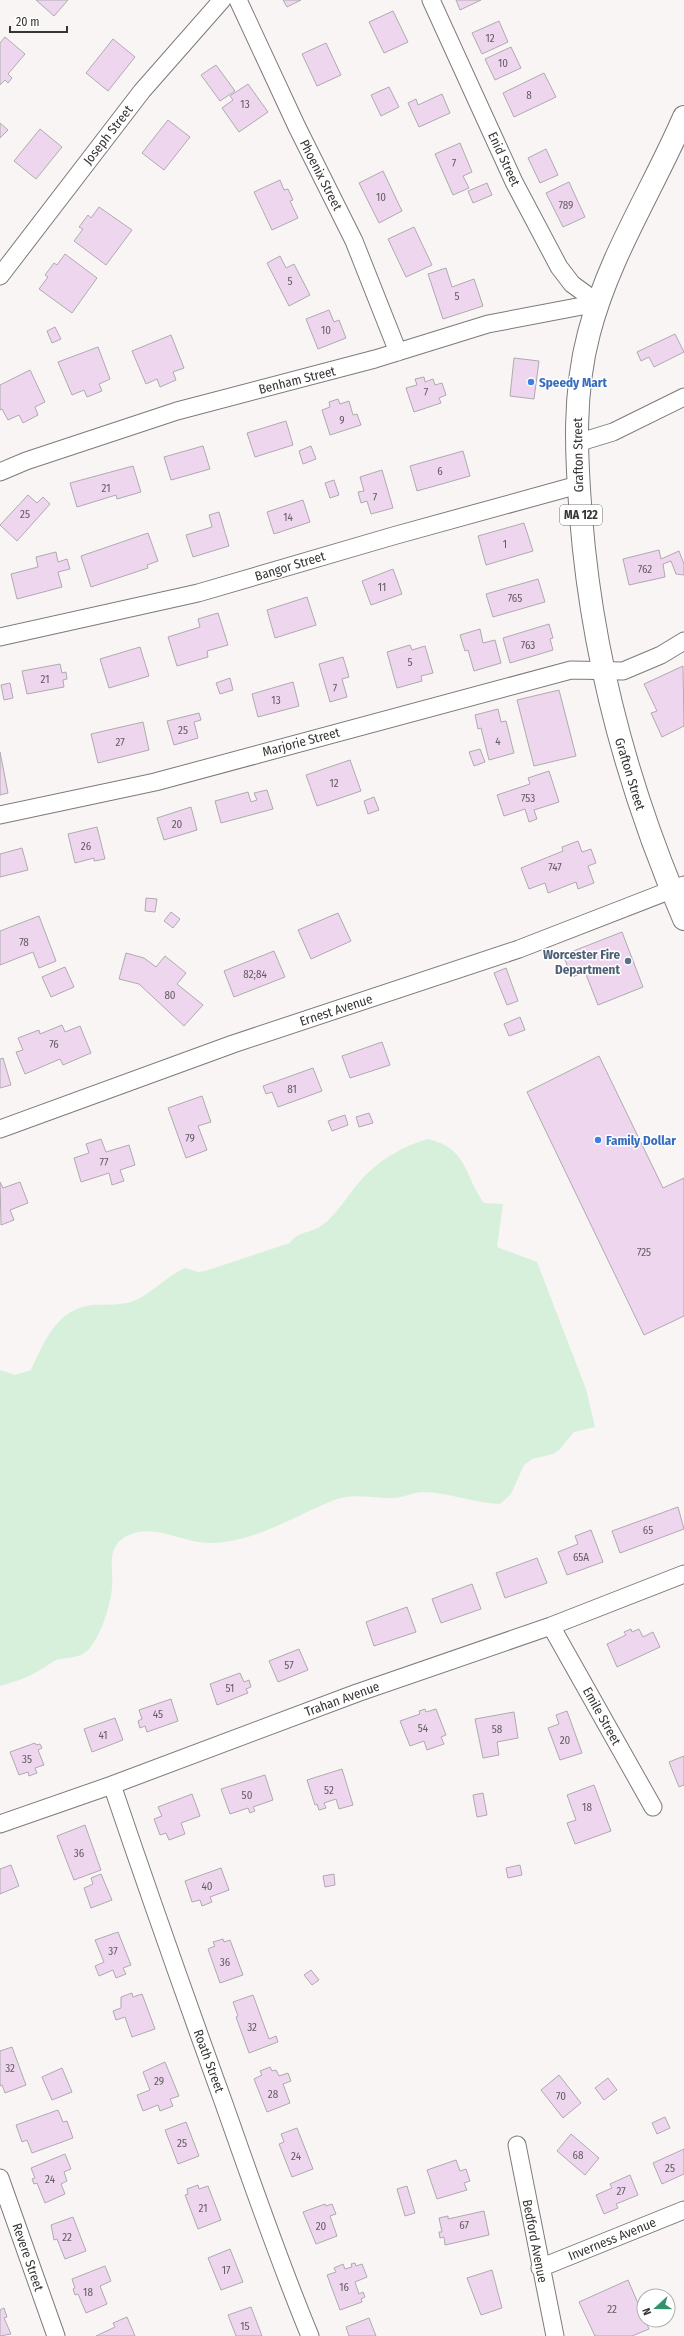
<svg xmlns="http://www.w3.org/2000/svg" width="684" height="2336" viewBox="0 0 684 2336" font-family="'Fira Sans Condensed',sans-serif">
	<style>
		.green { fill: #d6f0db }
		.building { fill: #efd6ef; stroke: #aeabae }
		.lines { fill: none; stroke-linecap: round; stroke-linejoin: round }
		.street-casing { stroke: #7d7a78; stroke-width: 19 }
		.highway-casing { stroke: #7d7a78; stroke-width: 24 }
		.street { stroke: #fff; stroke-width: 17 }
		.highway { stroke: #fff; stroke-width: 22 }
		.shop-dot { fill: #3f7fe0; stroke: #fff; stroke-width: 1.5 }
		.service-dot { fill: #5c6f8a; stroke: #fff; stroke-width: 1.5 }
		.labels { text-anchor: middle; dominant-baseline: central; stroke-width: 3; stroke-linejoin: round; paint-order: stroke }
		.number-label { font-size: 11px; fill: #645d63 }
		.shield { fill: #fff; stroke: #727271; stroke-width: 1 }
		.shield-label { font-size: 12px; font-weight: bold; fill: #363534 }
		.street-label { font-size: 13px; fill: #363534; stroke: #fff }
		.shop-label { font-size: 13px; font-weight: bold; fill: #366cbe; stroke: #fff; text-anchor: start }
		.service-label { font-size: 13px; font-weight: bold; fill: #4e5e75; stroke: #fff; text-anchor: end }
	</style>
	<rect width="100%" height="100%" fill="#f9f5f4"/>
	<path class="green" d="M 428,1139 C 468,1148 464,1176 484,1203 L 503,1204 L 497,1247 L 537,1262 L 586,1389 L 595,1427 L 574,1432 L 560,1449 L 553,1454 L 532,1459 L 524,1465 L 511,1494 L 500,1504 C 474,1503 447,1492 422,1492 C 411,1493 400,1499 389,1498 C 375,1498 360,1495 346,1497 C 333,1499 321,1506 309,1511 C 277,1526 247,1542 211,1543 C 183,1544 149,1519 122,1539 C 106,1551 114,1572 112,1588 C 110,1606 102,1633 90,1648 C 78,1662 61,1655 51,1663 C 36,1674 19,1681 0,1686 L 0,1370 L 15,1375 L 31,1370 C 44,1342 57,1308 93,1305 C 107,1304 122,1306 136,1300 C 153,1292 167,1276 185,1268 L 198,1272 L 205,1271 L 290,1243 C 298,1231 309,1234 321,1226 C 336,1216 349,1193 361,1180 C 379,1160 403,1146 428,1139 Z"/>
	<path class="building" d="M 36,0 L 68,0 L 54,16 Z
		M 283,0 L 301,0 L 287,7 Z
		M 456,0 L 481,0 L 460,10 Z
		M 393,11 L 408,42 L 384,53 L 369,22 Z
		M 499,21 L 508,42 L 482,54 L 472,33 Z
		M 5,37 L 25,54 L 8,74 L 12,78 L 8,83 L 5,80 L 0,85 L 0,43 Z
		M 113,39 L 135,57 L 108,91 L 86,73 Z
		M 326,43 L 341,75 L 317,86 L 302,54 Z
		M 511,47 L 521,68 L 495,80 L 485,59 Z
		M 216,65 L 235,91 L 220,101 L 201,75 Z
		M 544,73 L 556,97 L 514,117 L 503,93 Z
		M 248,84 L 268,112 L 239,132 L 222,108 L 233,100 L 230,96 Z
		M 389,87 L 399,107 L 381,116 L 371,95 Z
		M 442,94 L 450,113 L 419,127 L 408,103 L 416,99 L 418,105 Z
		M 168,120 L 190,137 L 164,170 L 142,153 Z
		M 0,123 L 8,130 L 0,138 Z
		M 40,129 L 62,147 L 36,179 L 14,161 Z
		M 460,143 L 472,172 L 463,176 L 469,188 L 453,195 L 435,154 Z
		M 546,149 L 558,175 L 540,183 L 528,158 Z
		M 383,171 L 402,211 L 379,223 L 359,183 Z
		M 280,180 L 284,190 L 288,189 L 293,200 L 290,201 L 298,218 L 272,230 L 254,192 Z
		M 569,182 L 585,217 L 563,227 L 546,193 Z
		M 487,183 L 492,195 L 473,203 L 468,191 Z
		M 99,207 L 132,230 L 106,265 L 74,241 L 83,229 L 79,227 L 88,215 L 91,218 Z
		M 414,227 L 432,265 L 406,277 L 388,239 Z
		M 65,254 L 97,278 L 72,313 L 39,289 L 48,277 L 45,275 L 54,263 L 57,265 Z
		M 280,256 L 286,268 L 294,264 L 310,295 L 289,306 L 267,263 Z
		M 446,268 L 452,287 L 474,279 L 483,306 L 443,319 L 428,274 Z
		M 329,310 L 334,322 L 339,320 L 346,338 L 318,349 L 306,319 Z
		M 55,327 L 61,339 L 52,343 L 47,331 Z
		M 675,334 L 684,352 L 654,367 L 649,357 L 641,361 L 637,352 Z
		M 171,335 L 184,368 L 173,372 L 176,380 L 160,387 L 157,379 L 146,384 L 132,351 Z
		M 98,347 L 110,379 L 99,384 L 102,391 L 87,397 L 84,390 L 72,395 L 58,362 Z
		M 514,358 L 539,361 L 534,399 L 510,396 Z
		M 30,370 L 45,402 L 35,407 L 38,415 L 23,423 L 19,415 L 8,420 L 2,409 L 0,410 L 0,385 Z
		M 424,377 L 425,382 L 433,379 L 435,385 L 442,383 L 446,395 L 439,398 L 441,403 L 414,412 L 406,388 L 417,385 L 415,379 Z
		M 338,399 L 340,404 L 349,401 L 353,415 L 357,414 L 361,425 L 330,435 L 322,410 L 330,407 L 329,402 Z
		M 286,421 L 293,445 L 255,457 L 247,433 Z
		M 203,446 L 210,469 L 171,480 L 164,457 Z
		M 311,446 L 316,459 L 303,464 L 299,451 Z
		M 463,451 L 470,476 L 417,491 L 410,466 Z
		M 133,466 L 141,492 L 117,499 L 116,495 L 77,507 L 70,483 Z
		M 382,470 L 393,508 L 371,514 L 367,501 L 361,503 L 358,492 L 364,491 L 360,477 Z
		M 334,480 L 339,495 L 330,498 L 325,483 Z
		M 28,495 L 37,503 L 43,497 L 50,504 L 17,541 L 0,525 Z
		M 303,500 L 310,522 L 274,534 L 267,512 Z
		M 219,512 L 229,546 L 193,557 L 186,535 L 212,527 L 209,515 Z
		M 524,523 L 533,551 L 486,565 L 478,536 Z
		M 148,533 L 158,561 L 147,565 L 148,568 L 91,587 L 81,556 Z
		M 659,550 L 661,559 L 679,551 L 684,564 L 684,575 L 676,574 L 671,561 L 663,564 L 665,577 L 629,585 L 623,559 Z
		M 56,552 L 58,562 L 67,559 L 70,569 L 58,572 L 62,587 L 17,599 L 11,574 L 38,567 L 36,557 Z
		M 393,569 L 402,594 L 371,605 L 362,581 Z
		M 538,579 L 545,602 L 493,617 L 486,594 Z
		M 307,597 L 316,625 L 275,638 L 267,610 Z
		M 218,613 L 228,645 L 207,651 L 208,657 L 177,666 L 168,637 L 200,627 L 198,619 Z
		M 549,624 L 553,638 L 550,639 L 553,650 L 510,663 L 503,638 Z
		M 480,629 L 483,643 L 495,640 L 501,663 L 474,671 L 468,650 L 465,651 L 460,635 Z
		M 410,645 L 412,650 L 425,646 L 433,673 L 421,676 L 422,681 L 397,688 L 387,652 Z
		M 140,647 L 149,676 L 109,688 L 100,659 Z
		M 343,657 L 349,677 L 342,679 L 347,697 L 330,702 L 319,664 Z
		M 60,664 L 62,673 L 66,672 L 67,679 L 63,680 L 64,687 L 27,694 L 22,671 Z
		M 683,666 L 684,726 L 662,737 L 651,713 L 657,711 L 644,684 Z
		M 230,678 L 233,690 L 220,694 L 216,683 Z
		M 293,682 L 299,706 L 258,717 L 252,694 Z
		M 10,683 L 13,698 L 4,700 L 1,685 Z
		M 559,690 L 576,756 L 534,766 L 517,700 Z
		M 498,709 L 501,722 L 506,721 L 514,753 L 489,760 L 481,728 L 478,729 L 475,715 Z
		M 199,713 L 201,720 L 194,722 L 198,738 L 174,745 L 167,721 Z
		M 143,722 L 149,750 L 98,763 L 91,734 Z
		M 480,749 L 485,762 L 474,766 L 469,752 Z
		M 0,752 L 8,793 L 0,795 Z
		M 350,760 L 361,791 L 317,806 L 306,775 Z
		M 549,771 L 559,802 L 534,810 L 537,819 L 529,822 L 525,809 L 504,816 L 497,795 L 530,784 L 528,778 Z
		M 267,790 L 273,809 L 221,823 L 215,801 L 248,792 L 251,802 L 257,800 L 254,793 Z
		M 374,797 L 379,810 L 368,814 L 364,801 Z
		M 191,807 L 197,830 L 164,840 L 157,818 Z
		M 97,827 L 105,859 L 94,861 L 94,858 L 75,863 L 68,834 Z
		M 578,841 L 582,852 L 591,849 L 596,863 L 588,866 L 594,883 L 578,889 L 576,882 L 548,893 L 545,883 L 529,889 L 521,868 L 563,851 L 562,847 Z
		M 22,848 L 28,870 L 0,877 L 0,854 Z
		M 146,898 L 157,899 L 155,912 L 145,911 Z
		M 171,912 L 180,919 L 173,928 L 164,921 Z
		M 338,913 L 351,941 L 311,959 L 298,930 Z
		M 39,916 L 56,961 L 39,968 L 33,952 L 0,965 L 0,931 Z
		M 622,932 L 643,987 L 598,1005 L 585,972 L 572,977 L 563,955 Z
		M 274,951 L 285,977 L 234,997 L 224,971 Z
		M 126,953 L 144,958 L 156,967 L 165,956 L 186,973 L 177,984 L 203,1005 L 184,1026 L 139,984 L 119,979 Z
		M 65,967 L 74,987 L 51,997 L 42,977 Z
		M 506,968 L 518,1001 L 507,1005 L 494,973 Z
		M 520,1017 L 525,1030 L 509,1036 L 504,1024 Z
		M 62,1025 L 65,1032 L 80,1026 L 91,1053 L 63,1065 L 60,1059 L 25,1074 L 16,1052 L 23,1050 L 18,1038 L 39,1030 L 40,1034 Z
		M 382,1042 L 390,1065 L 350,1078 L 342,1056 Z
		M 599,1056 L 663,1188 L 684,1178 L 684,1316 L 644,1335 L 527,1092 Z
		M 3,1058 L 11,1085 L 0,1088 L 0,1059 Z
		M 313,1068 L 322,1091 L 278,1107 L 272,1092 L 266,1094 L 263,1086 Z
		M 202,1096 L 211,1122 L 198,1126 L 207,1150 L 186,1158 L 168,1108 Z
		M 369,1113 L 373,1123 L 359,1127 L 356,1117 Z
		M 345,1115 L 348,1125 L 332,1131 L 328,1121 Z
		M 101,1139 L 106,1152 L 129,1145 L 135,1165 L 120,1170 L 124,1181 L 112,1185 L 109,1173 L 81,1182 L 74,1158 L 89,1153 L 86,1144 Z
		M 0,1182 L 3,1188 L 20,1182 L 28,1203 L 10,1210 L 14,1220 L 1,1225 Z
		M 678,1507 L 684,1529 L 620,1553 L 612,1531 Z
		M 591,1530 L 603,1562 L 567,1575 L 558,1552 L 578,1544 L 575,1536 Z
		M 537,1558 L 547,1583 L 505,1598 L 496,1573 Z
		M 472,1584 L 481,1609 L 441,1623 L 432,1599 Z
		M 407,1607 L 416,1632 L 374,1646 L 366,1622 Z
		M 631,1629 L 632,1632 L 639,1629 L 643,1637 L 653,1632 L 660,1647 L 617,1667 L 607,1644 L 626,1635 L 624,1632 Z
		M 299,1649 L 308,1670 L 278,1682 L 269,1661 Z
		M 240,1673 L 244,1682 L 249,1680 L 251,1687 L 246,1689 L 248,1693 L 217,1705 L 210,1684 Z
		M 171,1699 L 178,1721 L 147,1732 L 145,1726 L 140,1728 L 138,1721 L 142,1719 L 139,1710 Z
		M 425,1709 L 426,1712 L 436,1709 L 446,1735 L 441,1737 L 444,1744 L 427,1750 L 424,1741 L 410,1746 L 400,1721 L 420,1714 L 419,1711 Z
		M 567,1711 L 582,1753 L 560,1760 L 548,1728 L 559,1724 L 556,1715 Z
		M 514,1712 L 518,1738 L 497,1742 L 499,1755 L 483,1758 L 475,1719 Z
		M 115,1718 L 123,1740 L 92,1752 L 84,1729 Z
		M 35,1743 L 36,1745 L 40,1744 L 42,1748 L 38,1750 L 44,1765 L 35,1768 L 37,1773 L 29,1776 L 28,1772 L 19,1775 L 10,1752 Z
		M 684,1756 L 684,1785 L 679,1787 L 669,1762 Z
		M 342,1769 L 353,1805 L 339,1809 L 336,1799 L 324,1803 L 326,1808 L 319,1810 L 317,1804 L 315,1805 L 307,1780 Z
		M 265,1775 L 273,1800 L 253,1807 L 255,1811 L 250,1813 L 248,1808 L 230,1814 L 221,1789 Z
		M 594,1785 L 611,1831 L 575,1844 L 567,1823 L 576,1820 L 567,1795 Z
		M 483,1793 L 487,1815 L 477,1817 L 473,1795 Z
		M 192,1794 L 200,1816 L 181,1823 L 185,1834 L 169,1840 L 166,1833 L 160,1835 L 154,1819 L 162,1816 L 158,1807 Z
		M 85,1825 L 101,1870 L 74,1880 L 57,1836 Z
		M 11,1865 L 19,1886 L 0,1894 L 0,1869 Z
		M 520,1865 L 522,1875 L 508,1878 L 506,1868 Z
		M 221,1868 L 229,1890 L 210,1897 L 212,1902 L 202,1906 L 200,1900 L 192,1902 L 185,1881 Z
		M 101,1874 L 112,1900 L 91,1908 L 84,1888 L 93,1884 L 91,1878 Z
		M 334,1874 L 335,1885 L 325,1887 L 323,1876 Z
		M 118,1932 L 131,1965 L 123,1968 L 126,1974 L 116,1978 L 113,1970 L 99,1976 L 95,1966 L 104,1962 L 95,1940 Z
		M 223,1939 L 224,1942 L 230,1940 L 243,1975 L 220,1983 L 208,1949 L 215,1946 L 213,1942 Z
		M 311,1970 L 319,1980 L 312,1985 L 304,1975 Z
		M 132,1993 L 133,1997 L 142,1994 L 155,2029 L 132,2037 L 125,2017 L 116,2020 L 113,2011 L 121,2008 L 121,1997 Z
		M 253,1995 L 269,2039 L 276,2036 L 278,2042 L 249,2053 L 236,2017 L 238,2016 L 233,2002 Z
		M 12,2047 L 26,2085 L 5,2093 L 2,2085 L 0,2086 L 0,2051 Z
		M 165,2062 L 179,2096 L 170,2099 L 173,2106 L 160,2111 L 158,2105 L 143,2111 L 137,2095 L 150,2090 L 143,2072 Z
		M 270,2067 L 272,2071 L 276,2070 L 279,2076 L 288,2073 L 291,2081 L 283,2084 L 290,2103 L 267,2112 L 254,2079 L 262,2075 L 260,2071 Z
		M 62,2068 L 72,2092 L 52,2100 L 42,2077 Z
		M 559,2075 L 581,2103 L 563,2118 L 541,2090 Z
		M 608,2078 L 617,2090 L 604,2100 L 595,2088 Z
		M 58,2110 L 63,2122 L 67,2121 L 73,2138 L 32,2153 L 27,2140 L 22,2142 L 16,2125 Z
		M 665,2117 L 670,2128 L 657,2134 L 652,2123 Z
		M 186,2122 L 199,2156 L 178,2164 L 165,2130 Z
		M 297,2128 L 313,2169 L 292,2177 L 279,2144 L 284,2142 L 281,2134 Z
		M 571,2134 L 599,2158 L 585,2175 L 557,2151 Z
		M 684,2149 L 684,2174 L 662,2184 L 653,2163 Z
		M 65,2154 L 71,2169 L 64,2172 L 67,2181 L 61,2184 L 65,2194 L 45,2203 L 37,2183 L 34,2184 L 32,2179 L 35,2178 L 31,2168 Z
		M 456,2160 L 460,2171 L 466,2169 L 470,2181 L 464,2183 L 467,2190 L 437,2199 L 427,2170 Z
		M 630,2175 L 638,2195 L 616,2204 L 618,2208 L 604,2214 L 596,2195 L 612,2188 L 610,2184 Z
		M 198,2185 L 199,2189 L 208,2186 L 221,2220 L 198,2229 L 185,2195 L 188,2194 L 187,2189 Z
		M 407,2186 L 415,2213 L 405,2216 L 397,2189 Z
		M 325,2204 L 326,2206 L 332,2204 L 336,2214 L 330,2216 L 337,2236 L 316,2244 L 303,2212 Z
		M 484,2211 L 489,2235 L 445,2245 L 444,2237 L 440,2238 L 439,2232 L 442,2232 L 439,2218 L 448,2216 L 448,2219 Z
		M 73,2217 L 86,2251 L 65,2259 L 57,2239 L 54,2240 L 51,2225 Z
		M 230,2249 L 243,2282 L 221,2290 L 208,2258 Z
		M 355,2263 L 356,2266 L 362,2264 L 367,2277 L 355,2282 L 359,2294 L 363,2292 L 365,2297 L 361,2299 L 362,2302 L 340,2310 L 327,2275 L 336,2272 L 334,2268 L 343,2264 L 345,2269 L 352,2267 L 351,2264 Z
		M 105,2266 L 111,2281 L 100,2286 L 107,2304 L 86,2313 L 78,2294 L 75,2295 L 73,2289 L 75,2288 L 72,2279 Z
		M 492,2270 L 502,2308 L 481,2315 L 467,2278 Z
		M 628,2280 L 649,2329 L 632,2336 L 595,2336 L 579,2302 Z
		M 251,2307 L 262,2336 L 236,2336 L 228,2315 Z
		M 4,2308 L 7,2317 L 4,2318 L 11,2334 L 0,2336 L 0,2310 Z
		M 127,2317 L 135,2336 L 96,2336 L 115,2327 L 113,2323 Z
		M 369,2318 L 376,2336 L 349,2336 L 346,2327 Z"/>
	<g class="lines">
		<defs>
			<path id="street" d="M 238,0 L 297,127 L 354,241 L 398,352
				M 431,0 L 514,182 L 559,267 L 572,284 L 598,303
				M 0,276 L 142,91 L 222,0
				M 577,443 L 613,432 L 684,397
				M 0,472 L 26,461 L 177,411 L 375,359 L 488,324 L 598,303
				M 0,637 L 198,593 L 393,536 L 578,485
				M 0,815 L 155,782 L 571,670 L 623,671 L 661,655 L 684,641
				M 0,1129 L 233,1044 L 519,949 L 684,885
				M 551,1626 L 653,1807
				M 112,1785 C 148,1891 185,1996 223,2101 C 251,2180 278,2259 310,2336
				M 0,1824 L 112,1785 L 357,1693 L 551,1626 L 684,1574
				M 517,2145 L 555,2336
				M 0,2178 L 56,2336
				M 540,2268 L 684,2210"/>
			<path id="highway" d="M 684,117 C 653,189 609,256 589,333 C 573,393 576,455 581,517 C 592,657 628,790 684,919"/>
		</defs>
		<use href="#street" class="street-casing"/>
		<use href="#highway" class="highway-casing"/>
		<use href="#street" class="street"/>
		<use href="#highway" class="highway"/>
	</g>
	<g class="shop-dot">
		<circle cx="531" cy="382" r="4"/>
		<circle cx="598" cy="1140" r="4"/>
	</g>
	<circle class="service-dot" cx="628" cy="961" r="4"/>
	<g class="labels">
		<g class="number-label">
			<text x="490" y="38">12</text>
			<text x="503" y="63">10</text>
			<text x="529" y="95">8</text>
			<text x="245" y="104">13</text>
			<text x="454" y="163">7</text>
			<text x="381" y="197">10</text>
			<text x="566" y="205">789</text>
			<text x="290" y="281">5</text>
			<text x="457" y="296">5</text>
			<text x="326" y="330">10</text>
			<text x="426" y="392">7</text>
			<text x="342" y="420">9</text>
			<text x="440" y="471">6</text>
			<text x="106" y="488">21</text>
			<text x="375" y="497">7</text>
			<text x="25" y="514">25</text>
			<text x="288" y="517">14</text>
			<text x="505" y="544">1</text>
			<text x="645" y="569">762</text>
			<text x="382" y="587">11</text>
			<text x="515" y="598">765</text>
			<text x="528" y="645">763</text>
			<text x="410" y="662">5</text>
			<text x="45" y="679">21</text>
			<text x="335" y="688">7</text>
			<text x="276" y="700">13</text>
			<text x="183" y="730">25</text>
			<text x="498" y="741">4</text>
			<text x="120" y="742">27</text>
			<text x="334" y="783">12</text>
			<text x="528" y="798">753</text>
			<text x="177" y="824">20</text>
			<text x="86" y="846">26</text>
			<text x="555" y="867">747</text>
			<text x="24" y="942">78</text>
			<text x="255" y="974">82;84</text>
			<text x="170" y="995">80</text>
			<text x="54" y="1044">76</text>
			<text x="292" y="1089">81</text>
			<text x="190" y="1138">79</text>
			<text x="104" y="1162">77</text>
			<text x="644" y="1252">725</text>
			<text x="648" y="1530">65</text>
			<text x="581" y="1557">65A</text>
			<text x="289" y="1665">57</text>
			<text x="230" y="1688">51</text>
			<text x="158" y="1714">45</text>
			<text x="423" y="1728">54</text>
			<text x="497" y="1729">58</text>
			<text x="103" y="1735">41</text>
			<text x="565" y="1740">20</text>
			<text x="27" y="1759">35</text>
			<text x="329" y="1790">52</text>
			<text x="247" y="1795">50</text>
			<text x="587" y="1807">18</text>
			<text x="79" y="1853">36</text>
			<text x="207" y="1886">40</text>
			<text x="113" y="1951">37</text>
			<text x="225" y="1962">36</text>
			<text x="252" y="2027">32</text>
			<text x="10" y="2068">32</text>
			<text x="159" y="2081">29</text>
			<text x="273" y="2094">28</text>
			<text x="561" y="2096">70</text>
			<text x="182" y="2143">25</text>
			<text x="578" y="2155">68</text>
			<text x="296" y="2156">24</text>
			<text x="670" y="2168">25</text>
			<text x="50" y="2179">24</text>
			<text x="621" y="2191">27</text>
			<text x="203" y="2208">21</text>
			<text x="464" y="2225">67</text>
			<text x="321" y="2226">20</text>
			<text x="67" y="2237">22</text>
			<text x="226" y="2270">17</text>
			<text x="344" y="2287">16</text>
			<text x="88" y="2292">18</text>
			<text x="612" y="2309">22</text>
			<text x="245" y="2326">15</text>
		</g>
		<rect class="shield" x="560" y="505" width="42" height="20" rx="3"/>
		<g class="shield-label">
			<text x="581" y="515">MA 122</text>
		</g>
		<g class="street-label">
			<text transform="translate(108 135) rotate(-52)">Joseph Street</text>
			<text transform="translate(504 159) rotate(65)">Enid Street</text>
			<text transform="translate(321 175) rotate(63)">Phoenix Street</text>
			<text transform="translate(297 380) rotate(-14)">Benham Street</text>
			<text transform="translate(578 455) rotate(-91)">Grafton Street</text>
			<text transform="translate(290 566) rotate(-17)">Bangor Street</text>
			<text transform="translate(301 742) rotate(-15)">Marjorie Street</text>
			<text transform="translate(630 774) rotate(73)">Grafton Street</text>
			<text transform="translate(336 1010) rotate(-18)">Ernest Avenue</text>
			<text transform="translate(342 1699) rotate(-20)">Trahan Avenue</text>
			<text transform="translate(602 1716) rotate(61)">Emile Street</text>
			<text transform="translate(209 2061) rotate(70)">Roath Street</text>
			<text transform="translate(612 2239) rotate(-22)">Inverness Avenue</text>
			<text transform="translate(535 2241) rotate(79)">Bedford Avenue</text>
			<text transform="translate(28 2257) rotate(71)">Revere Street</text>
		</g>
		<g class="shop-label">
			<text x="539" y="382">Speedy Mart</text>
			<text x="606" y="1140">Family Dollar</text>
		</g>
		<g class="service-label">
			<text x="620" y="954">Worcester Fire<tspan x="620" dy="15">Department</tspan></text>
		</g>
	</g>
	<g transform="translate(656 2308) rotate(249)"><circle r="19" fill="#ffffff" stroke="#afaeae"/>
	<path d="M0-3L7 15L0 10L-7 15Z" fill="#31936e"/>
	<text y="-6" font-size="11" font-weight="bold" text-anchor="middle" fill="#363534">N</text>
	</g>
	<path d="M10 26v6h57v-6" fill="none" stroke="#363534" stroke-width="2"/>
	<text x="16" y="26" font-size="12" fill="#363534" stroke="#ffffff" stroke-width="3" paint-order="stroke">20 m</text>
</svg>
